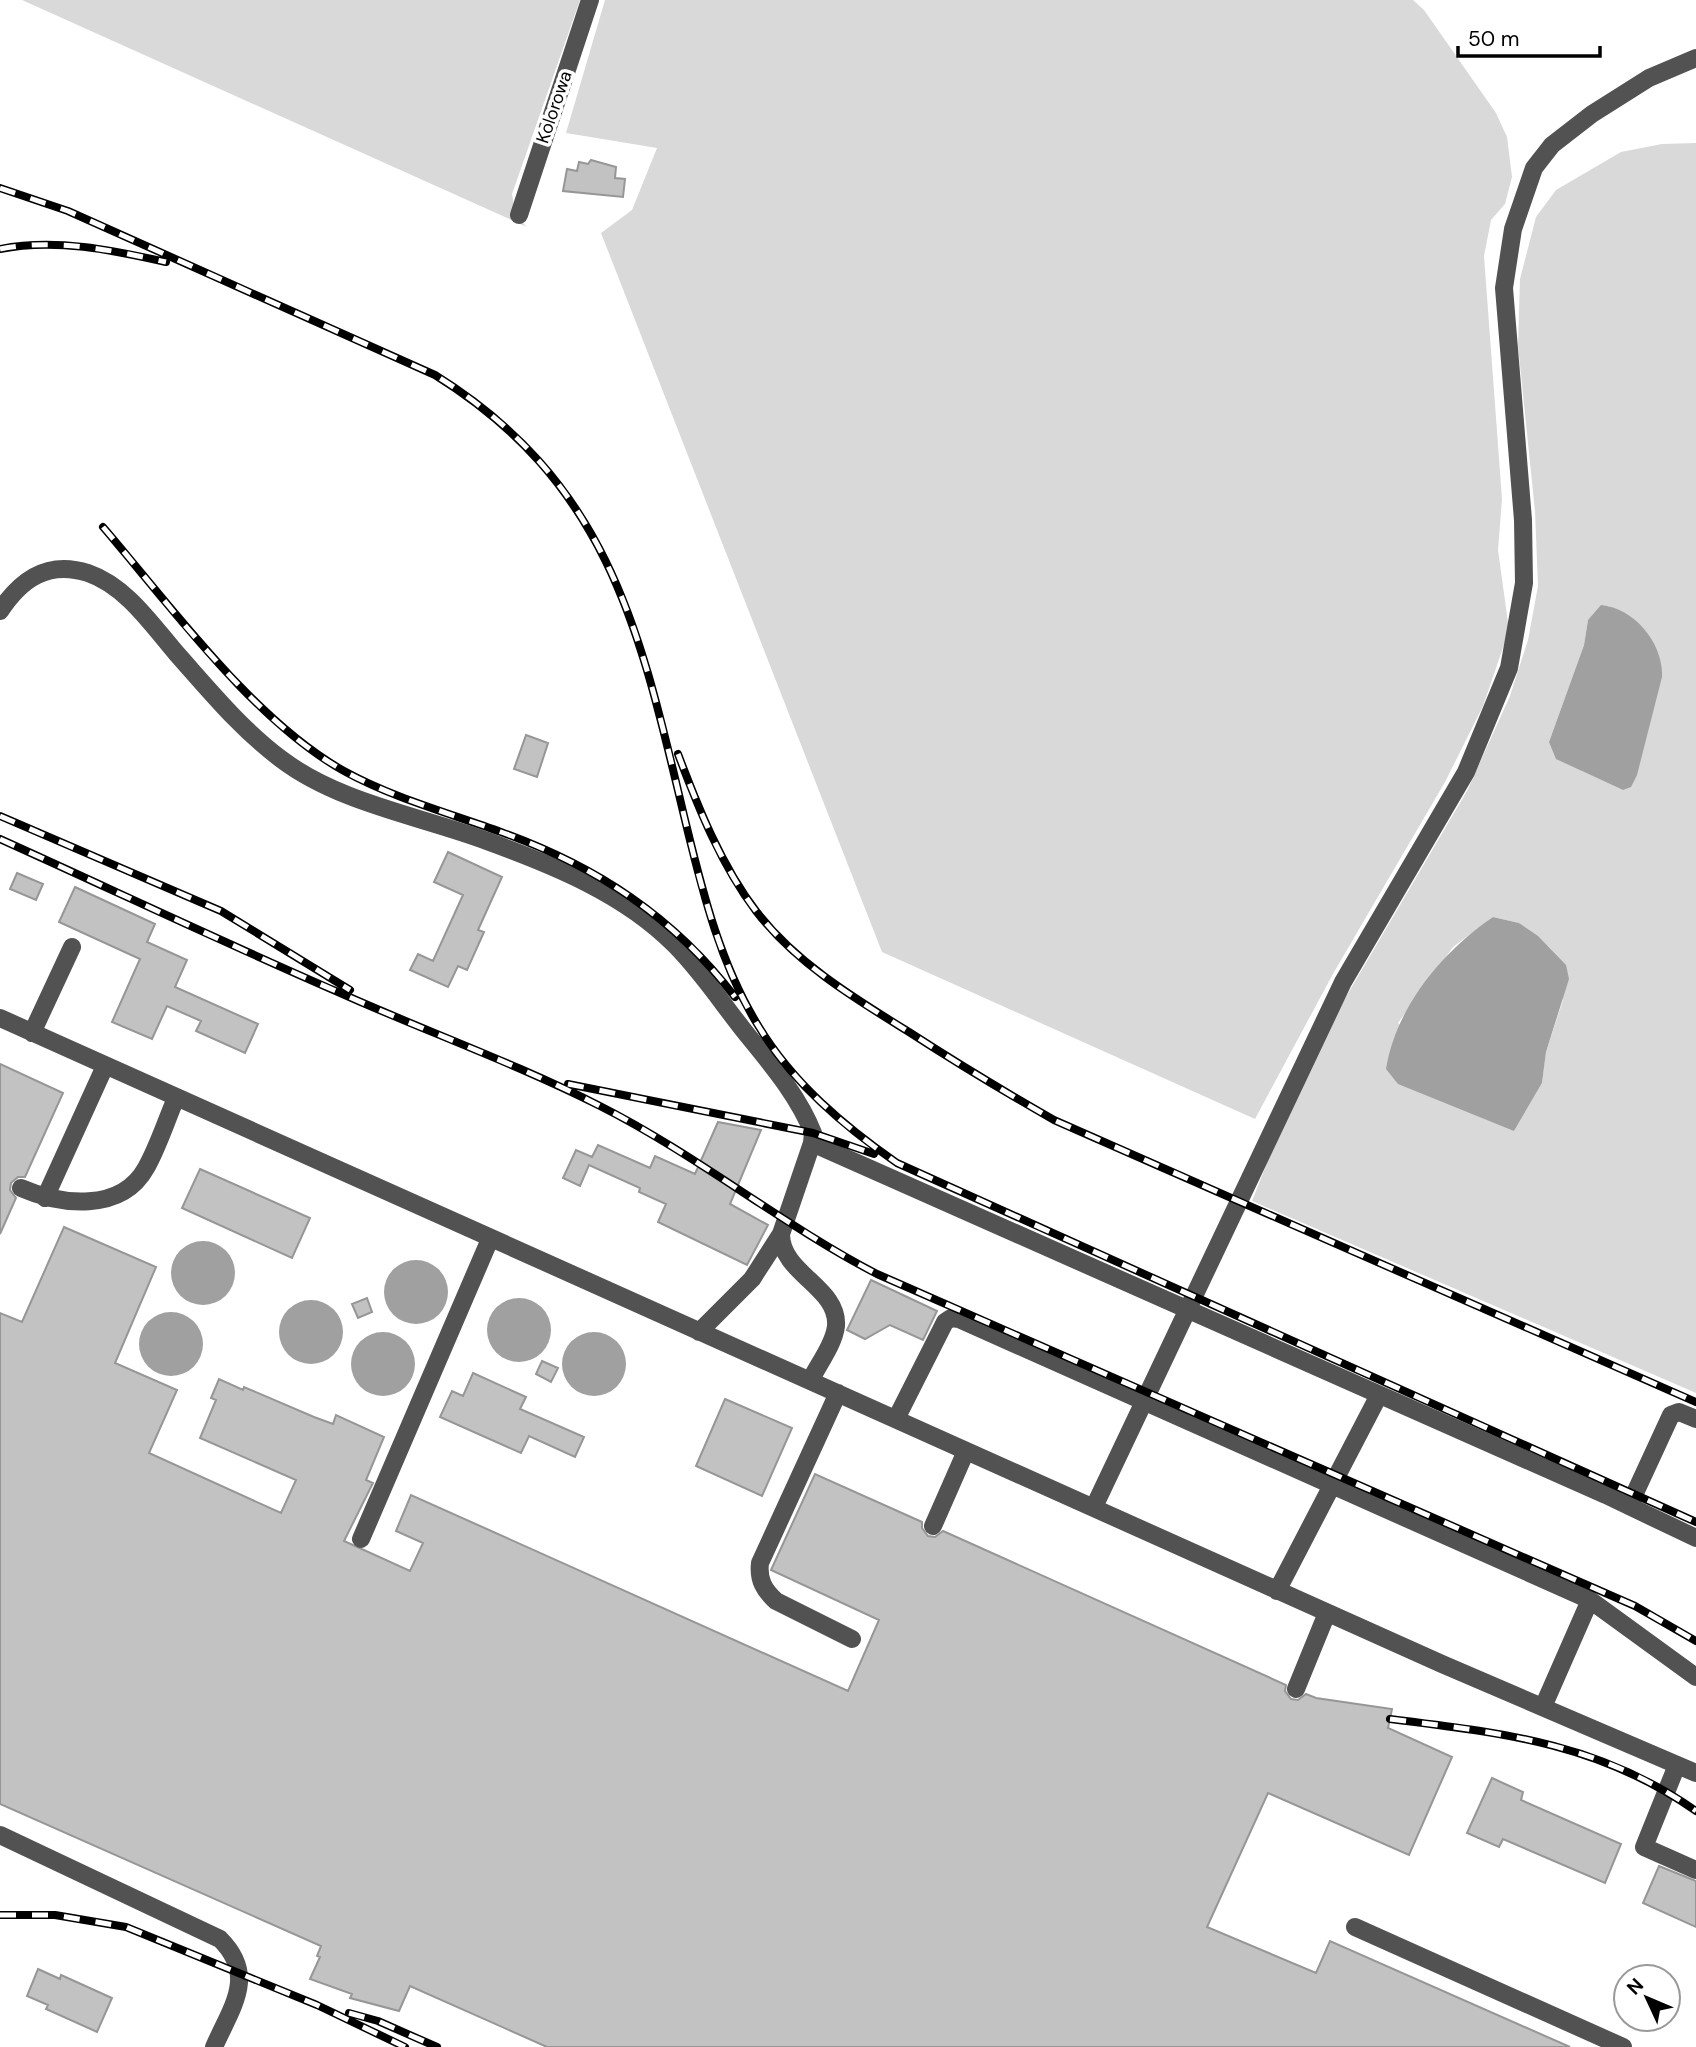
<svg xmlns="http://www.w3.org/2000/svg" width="1696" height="2047" viewBox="0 0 1696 2047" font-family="'DM Sans',sans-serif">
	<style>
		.green { fill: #d9d9d9; fill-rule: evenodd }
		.water { fill: #a0a0a0 }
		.building { fill: #c2c2c2; stroke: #969696; stroke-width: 2 }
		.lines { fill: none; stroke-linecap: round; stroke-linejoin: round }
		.minor { stroke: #525252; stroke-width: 18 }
		.rail-casing { stroke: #000; stroke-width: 8 }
		.rail { stroke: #fff; stroke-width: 5; stroke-dasharray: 16; stroke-linecap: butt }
		.labels { text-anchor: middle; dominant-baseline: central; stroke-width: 7; stroke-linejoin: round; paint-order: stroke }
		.street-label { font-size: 18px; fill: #000; stroke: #fff }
	</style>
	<rect width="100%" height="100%" fill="#fff"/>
	<path class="green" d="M 22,0 L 580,0 L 512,194 L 516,216 L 527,227 Z
		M 605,0 L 1413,0 L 1424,10 L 1496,113 L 1507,137 L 1512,177 L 1505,204 L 1491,220 L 1484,256 L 1502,499 L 1498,550 L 1509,630 L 1483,706 L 1445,782 L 1334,972 L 1255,1119 L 882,952 L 601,233 L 632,210 L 657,148 L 566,133 Z
		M 1696,143 L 1696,1393 L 1252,1201 L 1280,1130 L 1330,1024 L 1467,791 L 1510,696 L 1528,640 L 1538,586 L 1535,511 L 1518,346 L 1520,279 L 1536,217 L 1556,190 L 1621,152 L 1662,144 ZM 1608,606 L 1621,611 L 1647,633 L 1623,790 L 1582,771 L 1549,742 L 1584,645 L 1588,620 ZM 1493,917 L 1519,923 L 1551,949 L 1563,1000 L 1546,1052 L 1542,1083 L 1514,1131 L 1398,1023 L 1453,947 Z"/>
	<path class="water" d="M 1601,605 C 1635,608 1664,645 1662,677 L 1637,775 L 1631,787 L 1623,790 L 1556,759 L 1549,742 L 1584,645 L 1588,620 Z
		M 1493,917 L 1519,923 L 1538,936 L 1566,965 L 1569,979 L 1546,1052 L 1542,1083 L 1514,1131 L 1398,1084 L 1386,1069 C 1396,1007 1442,952 1493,917 Z
		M171 1273a32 32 0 1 1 64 0a32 32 0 1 1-64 0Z
		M384 1292a32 32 0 1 1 64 0a32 32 0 1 1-64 0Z
		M487 1330a32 32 0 1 1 64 0a32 32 0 1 1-64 0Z
		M279 1332a32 32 0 1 1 64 0a32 32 0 1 1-64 0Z
		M139 1344a32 32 0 1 1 64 0a32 32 0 1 1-64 0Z
		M562 1364a32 32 0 1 1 64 0a32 32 0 1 1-64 0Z
		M351 1364a32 32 0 1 1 64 0a32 32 0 1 1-64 0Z"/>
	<path class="building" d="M 591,160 L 616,167 L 615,178 L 625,179 L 623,197 L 563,191 L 567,169 L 577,171 L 579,162 L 588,164 Z
		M 526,735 L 548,743 L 537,777 L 514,769 Z
		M 448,852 L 502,877 L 478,930 L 484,932 L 467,970 L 458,966 L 448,987 L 410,970 L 418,954 L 433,961 L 463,895 L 434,882 Z
		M 17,873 L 43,884 L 36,900 L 10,889 Z
		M 75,887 L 155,924 L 147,942 L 187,960 L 175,987 L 258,1024 L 245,1053 L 196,1031 L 201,1021 L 167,1006 L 152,1039 L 112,1022 L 140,959 L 59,922 Z
		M 0,1064 L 63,1093 L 25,1177 L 18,1177 L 11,1183 L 10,1190 L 16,1198 L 0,1234 Z
		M 718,1122 L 761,1130 L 730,1204 L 768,1225 L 747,1265 L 658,1222 L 666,1204 L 639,1192 L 640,1188 L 589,1165 L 580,1186 L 563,1178 L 576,1150 L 592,1157 L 598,1145 L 650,1168 L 655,1156 L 695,1174 Z
		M 200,1169 L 310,1218 L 292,1258 L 182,1208 Z
		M 64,1227 L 156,1267 L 115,1363 L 177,1390 L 149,1453 L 281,1513 L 296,1480 L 200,1438 L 216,1400 L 211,1398 L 219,1379 L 243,1390 L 244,1387 L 314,1417 L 333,1424 L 336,1415 L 384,1437 L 366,1480 L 373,1483 L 344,1541 L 410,1571 L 423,1543 L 396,1531 L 411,1495 L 848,1691 L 879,1620 L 771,1570 L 815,1474 L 922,1522 L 922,1528 L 928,1536 L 935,1537 L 943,1531 L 1286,1685 L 1285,1691 L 1291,1699 L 1298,1700 L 1306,1694 L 1316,1698 L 1392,1709 L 1388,1728 L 1452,1757 L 1409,1855 L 1268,1793 L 1207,1927 L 1316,1973 L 1330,1941 L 1570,2047 L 547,2047 L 410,1986 L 399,2011 L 350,1998 L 352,1994 L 310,1979 L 320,1957 L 317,1956 L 321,1946 L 0,1804 L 0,1313 L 22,1322 Z
		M 871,1280 L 937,1311 L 923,1340 L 890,1325 L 865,1339 L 847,1330 Z
		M 367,1298 L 372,1312 L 358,1318 L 352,1304 Z
		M 542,1361 L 558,1368 L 551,1382 L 536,1374 Z
		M 473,1373 L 526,1397 L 520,1409 L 584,1437 L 575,1457 L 529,1436 L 521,1453 L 440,1417 L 452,1391 L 463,1396 Z
		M 725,1399 L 792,1428 L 762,1496 L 696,1466 Z
		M 1492,1778 L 1523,1792 L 1521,1800 L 1621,1844 L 1605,1883 L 1503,1839 L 1499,1847 L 1467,1833 Z
		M 1659,1866 L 1696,1881 L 1696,1927 L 1643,1903 Z
		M 38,1969 L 60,1979 L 61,1975 L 112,1998 L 97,2032 L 46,2009 L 48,2005 L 27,1996 Z"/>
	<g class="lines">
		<path class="minor" d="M 519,215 L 590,0
			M 0,611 C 21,579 48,560 88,573 C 126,586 152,625 177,654 C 210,691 241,729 281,759 C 339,803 420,816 487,841 C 553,865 625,894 675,945 C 701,971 722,1003 745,1032 C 770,1063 798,1095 813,1133 L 812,1143 L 781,1234 C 781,1274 839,1287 836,1326 C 834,1344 818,1365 810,1381
			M 0,1018 L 1442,1664 L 1696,1773
			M 32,1033 L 72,947
			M 812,1143 L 1606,1495 L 1696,1538
			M 21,1188 C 60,1205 121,1213 146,1168 C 158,1147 166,1121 176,1098
			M 45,1198 L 105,1066
			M 699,1332 L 752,1279 L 781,1234
			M 838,1393 L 760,1563 C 758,1580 764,1590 776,1601 L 852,1639
			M 896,1419 L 945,1322 L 951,1318 L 959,1319 L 1590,1600 L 1543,1707
			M 1629,1506 L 1671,1415 L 1679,1412 L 1696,1419
			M 1094,1507 L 1343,982 L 1466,772 L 1509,668 L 1524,583 L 1523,520 L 1504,288 L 1513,229 L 1534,168 L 1552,145 L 1592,114 L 1649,78 L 1696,58
			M 933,1526 L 966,1451
			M 361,1539 L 490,1239
			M 1277,1591 L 1379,1395
			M 1590,1600 L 1696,1677
			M 1296,1689 L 1327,1613
			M 1677,1765 L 1644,1847 L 1696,1870
			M 0,1835 L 220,1939 C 257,1976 232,2006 214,2047
			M 1355,1927 L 1623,2047"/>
		<defs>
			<path id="rail" d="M 0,188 L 68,211 L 435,375 C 612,485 641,636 686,824 C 703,894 721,966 759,1027 C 793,1083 844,1126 897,1163 L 1696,1522
				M 0,249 C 55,238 112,250 166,262
				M 103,527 C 170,605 254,721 344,771 C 393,798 449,813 501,832 C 596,866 674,917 735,997
				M 678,754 C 698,807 721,865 756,911 C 796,963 854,998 909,1032 C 957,1063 1005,1092 1054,1120 L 1696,1402
				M 0,816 L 221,911 L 350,990
				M 0,839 C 113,890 225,943 338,992 C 425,1031 515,1063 600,1106 C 697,1155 781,1224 877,1274 L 1635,1606 L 1696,1641
				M 568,1084 L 813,1133 L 874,1154
				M 1390,1719 C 1504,1733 1599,1743 1696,1811
				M 0,1915 L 55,1915 L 126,1927 L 317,2005 L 405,2047
				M 349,2013 L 378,2021 L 437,2047"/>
		</defs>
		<use href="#rail" class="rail-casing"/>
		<use href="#rail" class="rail"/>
	</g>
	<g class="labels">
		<g class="street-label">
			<text transform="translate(554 107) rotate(-71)">Kolorowa</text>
		</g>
	</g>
	<g transform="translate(1647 1998) rotate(314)"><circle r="33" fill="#ffffff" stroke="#999999" stroke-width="2"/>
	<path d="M0-5L12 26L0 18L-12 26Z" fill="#000000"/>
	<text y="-10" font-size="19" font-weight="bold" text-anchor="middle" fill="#000000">N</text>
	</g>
	<path d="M1458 46v10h142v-10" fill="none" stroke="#000000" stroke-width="3.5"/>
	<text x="1468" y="46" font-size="21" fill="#000000" stroke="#ffffff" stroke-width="5" paint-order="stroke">50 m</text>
</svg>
